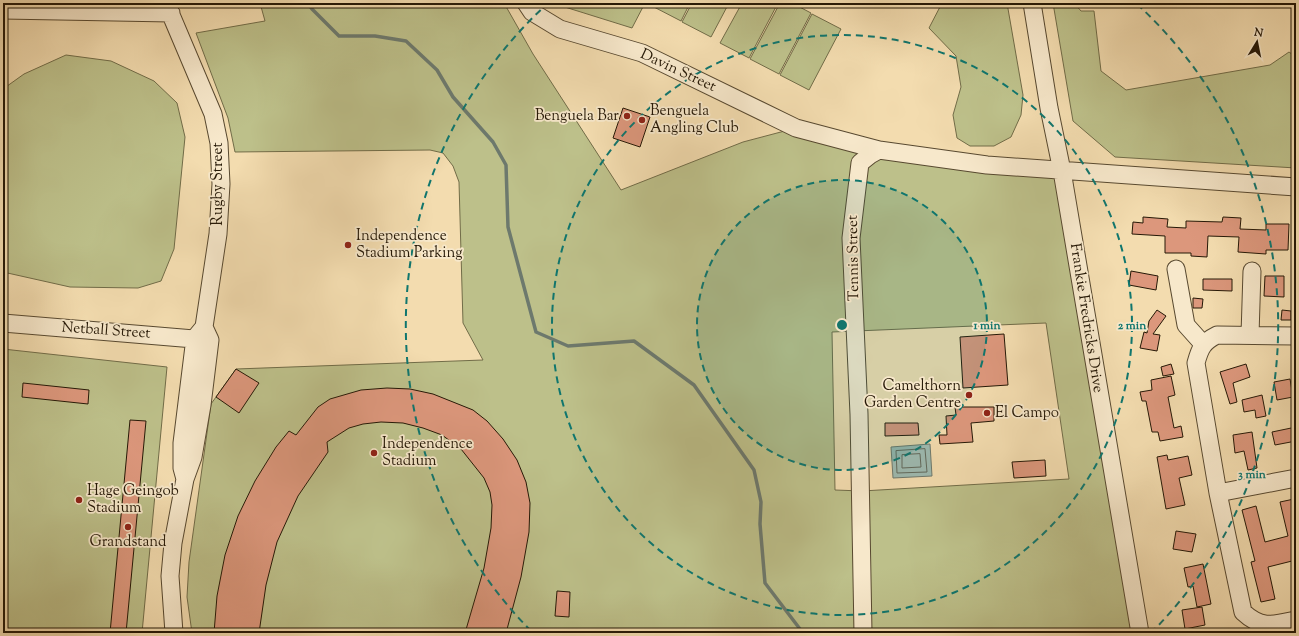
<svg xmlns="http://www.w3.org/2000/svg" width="1299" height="636" viewBox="0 0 1299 636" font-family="'Sorts Mill Goudy',serif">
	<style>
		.green { fill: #bdc08a; stroke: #716c48; fill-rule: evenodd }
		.water { fill: #9dbab1; stroke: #6d796d }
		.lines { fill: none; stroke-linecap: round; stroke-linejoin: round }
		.shore { stroke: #61695c; stroke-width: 1 }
		.stream { stroke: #6d796d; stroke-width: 3.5 }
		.building { fill: #dc977c; stroke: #251806 }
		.minor-casing { stroke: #584930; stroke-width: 19 }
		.minor { stroke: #f7e8cb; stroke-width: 17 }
		.ring { fill: none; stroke: #0f766e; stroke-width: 2; stroke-dasharray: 7 5 }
		.poi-dot { fill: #8f2418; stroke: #f7e8cb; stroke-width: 1.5 }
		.labels { text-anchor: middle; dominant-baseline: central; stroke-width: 3.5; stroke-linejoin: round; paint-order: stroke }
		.street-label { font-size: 15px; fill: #251806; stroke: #f7e8cb }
		.poi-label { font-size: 15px; fill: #251806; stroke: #f7e8cb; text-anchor: start }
		.centre { fill: #0f766e; stroke: #f7e8cb; stroke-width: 2 }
		.ring-label { font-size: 12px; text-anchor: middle; font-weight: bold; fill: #0f766e; stroke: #f7e8cb; stroke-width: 3.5; stroke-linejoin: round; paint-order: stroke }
	</style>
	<rect width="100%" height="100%" fill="#f3dcaf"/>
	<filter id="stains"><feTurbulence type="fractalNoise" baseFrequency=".005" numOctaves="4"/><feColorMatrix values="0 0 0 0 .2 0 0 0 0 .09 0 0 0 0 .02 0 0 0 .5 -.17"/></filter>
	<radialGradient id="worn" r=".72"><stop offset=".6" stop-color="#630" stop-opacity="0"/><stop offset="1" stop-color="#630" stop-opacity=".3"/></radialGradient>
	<path class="green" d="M 260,3 L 504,3 L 533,54 L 621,190 L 743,142 L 796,128 L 820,135 L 1062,171 L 1137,633 L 192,633 L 187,597 L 189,562 L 211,404 L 236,369 L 483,360 L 463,323 L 459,182 L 453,166 L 443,153 L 430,150 L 235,152 L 228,118 L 196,33 L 265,21 ZM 1046,323 L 1069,479 L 862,491 L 835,490 L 832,332 Z
		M 552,3 L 645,3 L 632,28 Z
		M 654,3 L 690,3 L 681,21 L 652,6 Z
		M 692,3 L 729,3 L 711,37 L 682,22 Z
		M 742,3 L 778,3 L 749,58 L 720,43 Z
		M 780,3 L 792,3 L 811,13 L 779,74 L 750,59 Z
		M 942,3 L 1007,3 L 1023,95 L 1021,115 L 1011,137 L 994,146 L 970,146 L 957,138 L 953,115 L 961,87 L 956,56 L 929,28 Z
		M 1053,3 L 1074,3 L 1081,11 L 1094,11 L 1101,71 L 1126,90 L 1270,65 L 1289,52 L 1296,57 L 1296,168 L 1115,157 L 1073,121 Z
		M 812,14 L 841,29 L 809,90 L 780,75 Z
		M 66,55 L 111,61 L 154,81 L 177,103 L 185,137 L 174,249 L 161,281 L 138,288 L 70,287 L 3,272 L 3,89 L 24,74 Z
		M 3,349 L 167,367 L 142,633 L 3,633 Z"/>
	<path class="water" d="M 930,444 L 932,476 L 893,478 L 891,447 Z"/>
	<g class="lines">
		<path class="shore" d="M 925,449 L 927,472 L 897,473 L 896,451 Z
			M 920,454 L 921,467 L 902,468 L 902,455 Z"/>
		<path class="stream" d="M 308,3 L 312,9 L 339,36 L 375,36 L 406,41 L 437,70 L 453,97 L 493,142 L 506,165 L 508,227 L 536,332 L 568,346 L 634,341 L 694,385 L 754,470 L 761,502 L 760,524 L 765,583 L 803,633"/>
	</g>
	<path class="building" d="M 623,108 L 650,117 L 640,147 L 613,138 Z
		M 1143,217 L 1168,219 L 1167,227 L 1186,228 L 1186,221 L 1222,222 L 1223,217 L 1241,218 L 1240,229 L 1266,230 L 1266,224 L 1289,224 L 1288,250 L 1266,250 L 1266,254 L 1238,252 L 1239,237 L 1208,236 L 1207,257 L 1191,256 L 1191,253 L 1165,253 L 1165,236 L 1132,234 L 1133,222 L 1143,223 Z
		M 1131,271 L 1158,276 L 1156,290 L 1129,285 Z
		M 1265,276 L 1284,276 L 1284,297 L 1264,296 Z
		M 1203,279 L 1232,279 L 1232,291 L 1203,290 Z
		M 1193,298 L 1203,299 L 1202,308 L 1193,308 Z
		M 1157,310 L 1166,316 L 1153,334 L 1160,335 L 1157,351 L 1140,348 L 1144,332 L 1147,333 L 1149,321 Z
		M 1282,310 L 1291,311 L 1291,320 L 1281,320 Z
		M 1004,334 L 1008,385 L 963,388 L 960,337 Z
		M 1171,364 L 1174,374 L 1163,376 L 1161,367 Z
		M 1246,364 L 1250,377 L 1233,383 L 1237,402 L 1230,404 L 1220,372 Z
		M 236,369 L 259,383 L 239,413 L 216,397 Z
		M 1171,376 L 1175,395 L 1168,397 L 1174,428 L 1181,426 L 1183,437 L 1160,441 L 1158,432 L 1152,432 L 1146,401 L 1142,401 L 1140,392 L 1152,390 L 1151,380 Z
		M 1290,379 L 1293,397 L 1277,400 L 1274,382 Z
		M 23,383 L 89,390 L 88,404 L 22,397 Z
		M 387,388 L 410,389 L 433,394 L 473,410 L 487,421 L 503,439 L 517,460 L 526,482 L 530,503 L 529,532 L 521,577 L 506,633 L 465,633 L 484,568 L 491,528 L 492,505 L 490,492 L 484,478 L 461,449 L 442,435 L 423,428 L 403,423 L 381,422 L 363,424 L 349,428 L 327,442 L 328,452 L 298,496 L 277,542 L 266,585 L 259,633 L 214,633 L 217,596 L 225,555 L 238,516 L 255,481 L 276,447 L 289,431 L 296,435 L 318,407 L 330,399 L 361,390 Z
		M 1262,395 L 1266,416 L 1256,418 L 1255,410 L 1244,412 L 1242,400 Z
		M 955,407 L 994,407 L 994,421 L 971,423 L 973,442 L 940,444 L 939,435 L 947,435 L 946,416 L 956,415 Z
		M 130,420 L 146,421 L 126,633 L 110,633 Z
		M 885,423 L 918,423 L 919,435 L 885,436 Z
		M 1296,427 L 1296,441 L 1275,445 L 1272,432 Z
		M 1252,432 L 1257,468 L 1248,470 L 1244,451 L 1235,453 L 1233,435 Z
		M 1167,455 L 1168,460 L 1188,456 L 1192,475 L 1179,478 L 1185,505 L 1166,509 L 1157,457 Z
		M 1045,460 L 1046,476 L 1014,478 L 1012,462 Z
		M 1294,499 L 1296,506 L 1296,560 L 1268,567 L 1275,599 L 1261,602 L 1251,562 L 1255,561 L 1242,510 L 1256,506 L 1265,542 L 1288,536 L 1280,502 Z
		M 1176,531 L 1196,534 L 1192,552 L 1173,549 Z
		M 1203,564 L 1211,604 L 1197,607 L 1193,586 L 1188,587 L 1184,568 Z
		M 557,591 L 570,592 L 569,617 L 555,616 Z
		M 1202,607 L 1205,625 L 1185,629 L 1182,610 Z"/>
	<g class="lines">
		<defs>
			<path id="minor" d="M 166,3 L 213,114 L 219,143 L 221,184 L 218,234 L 204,327 L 195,338 L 182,443 L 182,468 L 185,479
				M 526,3 L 532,12 L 560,29 L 642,53 L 796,128 L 879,150
				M 1032,3 L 1049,108 L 1062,171 L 1140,633
				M 3,10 L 171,13
				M 1176,269 L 1186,325 L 1203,344
				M 3,323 L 206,340
				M 1250,335 L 1252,271
				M 1296,336 L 1217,335 C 1203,342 1200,348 1196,363 L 1218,493 L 1243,612 C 1261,629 1273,625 1296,620
				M 1218,493 L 1296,478
				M 174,633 L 170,576 L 173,543 L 185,479 L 193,457 L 202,405 L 210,340 L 204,327
				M 863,633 L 859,414 L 851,238 L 860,163 L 870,155 L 879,150 L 987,165 L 1296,187"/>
		</defs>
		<use href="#minor" class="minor-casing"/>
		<use href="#minor" class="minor"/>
	</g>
	<circle cx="842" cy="325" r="145" fill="#0f766e" fill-opacity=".12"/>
	<g class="ring">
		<circle cx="842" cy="325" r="145"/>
		<circle cx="842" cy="325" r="290"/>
		<path d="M531 631A436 436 0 0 1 547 4M1137 4A436 436 0 0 1 1153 631"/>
	</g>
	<g class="poi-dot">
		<circle cx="627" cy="116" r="4"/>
		<circle cx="642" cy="120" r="4"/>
		<circle cx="348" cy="245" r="4"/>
		<circle cx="969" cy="395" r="4"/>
		<circle cx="987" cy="413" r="4"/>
		<circle cx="374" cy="453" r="4"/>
		<circle cx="79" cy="500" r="4"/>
		<circle cx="128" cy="527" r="4"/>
	</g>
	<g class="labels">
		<g class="street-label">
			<text transform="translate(678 71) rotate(25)">Davin Street</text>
			<text transform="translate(218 184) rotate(-90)">Rugby Street</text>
			<text transform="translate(854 258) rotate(-91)">Tennis Street</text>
			<text transform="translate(1086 318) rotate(81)">Frankie Fredricks Drive</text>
			<text transform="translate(106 331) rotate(4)">Netball Street</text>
		</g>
		<g class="poi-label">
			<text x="650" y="111">Benguela<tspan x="650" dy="17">Angling Club</tspan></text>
			<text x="619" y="116" text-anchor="end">Benguela Bar</text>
			<text x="356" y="236">Independence<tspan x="356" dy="17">Stadium Parking</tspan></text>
			<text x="961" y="386" text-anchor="end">Camelthorn<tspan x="961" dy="17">Garden Centre</tspan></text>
			<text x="995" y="413">El Campo</text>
			<text x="382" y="444">Independence<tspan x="382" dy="17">Stadium</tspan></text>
			<text x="87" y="491">Hage Geingob<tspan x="87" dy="17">Stadium</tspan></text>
			<text x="128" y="542" text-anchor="middle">Grandstand</text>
		</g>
	</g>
	<circle cx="842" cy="325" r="6" class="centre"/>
	<g class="ring-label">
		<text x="987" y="329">1 min</text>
		<text x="1132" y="329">2 min</text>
		<text x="1252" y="478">3 min</text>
	</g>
	<rect width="1299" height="636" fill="none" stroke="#f3dcaf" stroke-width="16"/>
	<rect x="4" y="4" width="1291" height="628" fill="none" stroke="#251806" stroke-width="2"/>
	<rect x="8" y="8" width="1283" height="620" fill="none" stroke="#251806"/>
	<g transform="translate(1257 42) rotate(10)" stroke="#f7e8cb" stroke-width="3" paint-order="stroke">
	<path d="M0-3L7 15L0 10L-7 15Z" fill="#251806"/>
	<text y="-6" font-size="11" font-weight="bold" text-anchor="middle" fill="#251806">N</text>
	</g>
	<rect width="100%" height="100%" filter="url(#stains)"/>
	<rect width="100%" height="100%" fill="url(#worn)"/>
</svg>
